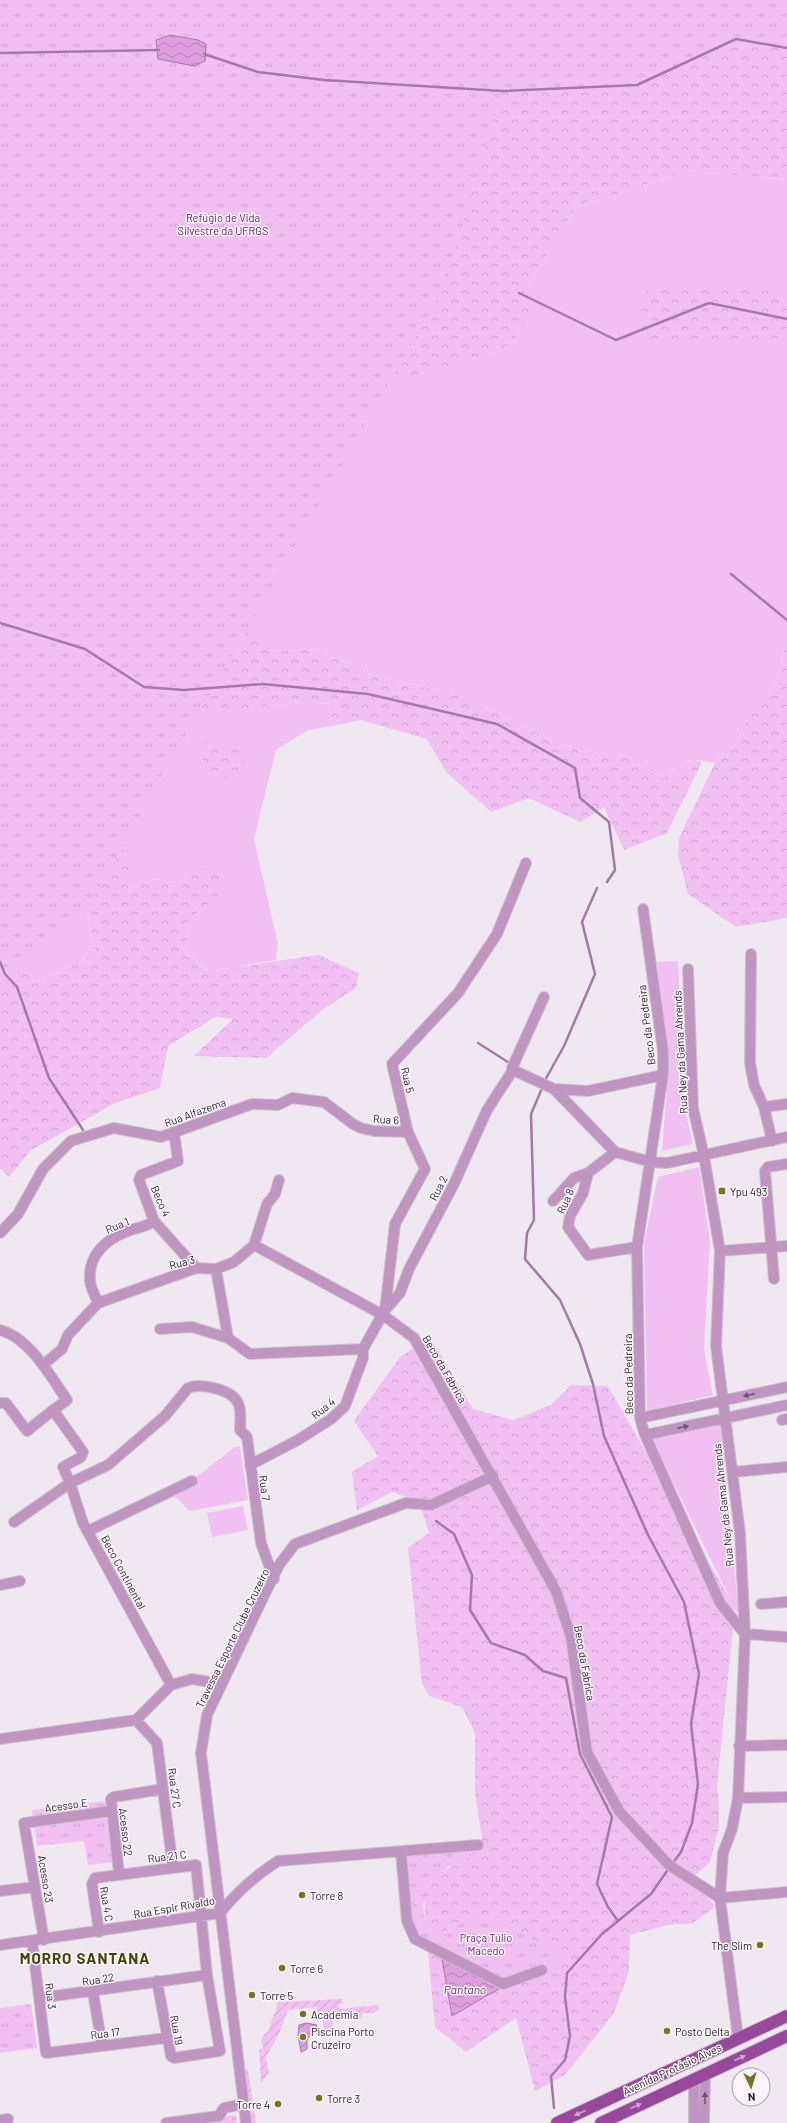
<svg xmlns="http://www.w3.org/2000/svg" width="787" height="2123" viewBox="0 0 787 2123" font-family="Barlow,sans-serif">
	<style>
		.grass { fill: #f2bff3 }
		.forest { fill: url(#forest-crowns) }
		.park { fill: url(#park-tufts) }
		.garden { fill: url(#garden-furrows) }
		.water { fill: url(#water-waves); stroke: #a678a7 }
		.lines { fill: none; stroke-linecap: round; stroke-linejoin: round }
		.stream { stroke: #a678a7; stroke-width: 2.5 }
		.minor-casing { stroke: #cbc4cb; stroke-width: 12 }
		.major-casing { stroke: #cbc4cb; stroke-width: 14 }
		.minor { stroke: #c095c1; stroke-width: 10 }
		.major { stroke: #98489b; stroke-width: 12 }
		.oneway { fill: #695469 }
		.oneway2 { fill: #d0a7d1 }
		.poi-dot { fill: #73761d; stroke: #fdf5fd; stroke-width: 1.5 }
		.labels { text-anchor: middle; dominant-baseline: central; stroke-width: 3; stroke-linejoin: round; paint-order: stroke }
		.park-label { font-size: 11px; fill: #6f2373; stroke: #fdf5fd }
		.street-label { font-size: 11px; fill: #211e21; stroke: #fdf5fd }
		.poi-label { font-size: 11px; fill: #211e21; stroke: #fdf5fd; text-anchor: start }
		.water-label { font-size: 12px; font-style: italic; fill: #762a7a; stroke: #fdf5fd }
		.district-label { font-size: 15px; font-weight: bold; letter-spacing: 1px; fill: #434403; stroke: #fdf5fd }
	</style>
	<defs>
		<pattern id="forest-crowns" width="20" height="18" patternUnits="userSpaceOnUse"><rect width="20" height="18" fill="#f2bff3"/><path d="M2 6a3 3 0 1 1 6 0M12 15a3 3 0 1 1 6 0" fill="none" stroke="#cfa4d0"/></pattern>
		<pattern id="park-tufts" width="24" height="20" patternUnits="userSpaceOnUse"><rect width="24" height="20" fill="#f2bff3"/><path d="M3 7l-1-3M5 7V3M7 7l1-3M15 17l-1-3M17 17v-4M19 17l1-3" fill="none" stroke="#cfa4d0"/></pattern>
		<pattern id="garden-furrows" width="10" height="10" patternUnits="userSpaceOnUse"><rect width="10" height="10" fill="#f2bff3"/><path d="M-1 1l2-2M0 10L10 0M9 11l2-2" fill="none" stroke="#cfa4d0"/></pattern>
		<pattern id="water-waves" width="16" height="10" patternUnits="userSpaceOnUse"><rect width="16" height="10" fill="#df9ee0"/><path d="M0 5q4-4 8 0t8 0" fill="none" stroke="#b480b5"/></pattern>
	</defs>
	<rect width="100%" height="100%" fill="#f0e8f0"/>
	<path class="grass" d="M 0,0 L 787,0 L 736,39 L 389,382 L 504,350 L 537,313 L 521,297 L 576,207 L 687,171 L 787,180 L 787,635 L 778,680 L 715,763 L 692,759 L 663,778 L 638,757 L 581,751 L 516,724 L 466,697 L 370,674 L 315,649 L 270,652 L 198,715 L 310,701 L 329,704 L 332,726 L 308,730 L 276,750 L 254,839 L 278,944 L 276,960 L 209,971 L 186,953 L 188,920 L 222,893 L 197,868 L 173,882 L 155,879 L 131,888 L 122,881 L 131,865 L 86,909 L 96,954 L 44,979 L 25,964 Z
		M 678,961 L 685,1110 L 693,1144 L 662,1151 L 668,1075 L 657,962 Z
		M 699,1167 L 710,1241 L 704,1349 L 713,1395 L 647,1411 L 644,1244 L 658,1177 Z
		M 721,1425 L 739,1617 L 652,1439 Z
		M 235,1447 L 240,1447 L 248,1500 L 190,1511 L 167,1490 L 199,1475 Z
		M 243,1506 L 248,1530 L 212,1537 L 207,1513 Z
		M 322,2015 L 332,2015 L 333,2030 L 324,2031 Z"/>
	<path class="forest" d="M 787,0 L 787,180 L 687,171 L 576,207 L 521,297 L 538,312 L 504,350 L 387,383 L 231,148 Z
		M 661,285 L 775,291 L 781,303 L 787,304 L 787,337 L 734,343 L 642,341 L 639,331 L 646,292 Z
		M 0,569 L 233,622 L 270,652 L 315,649 L 370,674 L 466,697 L 516,724 L 581,751 L 638,757 L 663,778 L 693,759 L 702,762 L 667,833 L 624,850 L 604,807 L 580,822 L 529,798 L 491,812 L 446,772 L 427,739 L 360,720 L 332,726 L 329,704 L 310,701 L 202,715 L 156,712 Z
		M 787,635 L 787,918 L 736,927 L 688,894 L 678,855 L 679,838 L 715,763 L 778,680 Z
		M 204,742 L 235,747 L 244,752 L 242,767 L 229,779 L 207,768 L 196,748 Z
		M 112,849 L 133,851 L 131,865 L 122,881 L 131,888 L 155,879 L 173,882 L 197,868 L 220,870 L 222,893 L 188,920 L 186,953 L 208,971 L 319,955 L 359,973 L 356,988 L 322,1010 L 266,1058 L 194,1056 L 233,1019 L 215,1017 L 168,1046 L 160,1088 L 113,1104 L 30,1151 L 9,1177 L 0,1168 L 0,912 L 24,962 L 44,979 L 96,954 L 82,891 Z
		M 430,1337 L 473,1409 L 514,1420 L 551,1405 L 571,1385 L 608,1386 L 735,1608 L 717,1786 L 719,1806 L 719,1826 L 710,1862 L 692,1878 L 715,1907 L 693,1923 L 668,1925 L 630,1935 L 629,1972 L 614,2013 L 565,2075 L 535,2091 L 516,2018 L 466,2052 L 435,2027 L 428,1953 L 504,1982 L 468,1917 L 457,1926 L 443,1933 L 427,1928 C 417,1871 440,1877 479,1850 L 482,1838 L 475,1793 L 475,1733 L 462,1707 L 429,1696 L 422,1684 L 408,1548 L 429,1533 L 419,1501 L 392,1492 L 357,1510 L 352,1472 L 378,1456 L 354,1421 L 400,1357 Z
		M 236,2115 L 237,2123 L 178,2123 Z"/>
	<path class="park" d="M 0,0 L 787,0 L 787,48 L 736,39 L 637,85 L 502,91 L 443,289 L 83,914 L 0,985 Z
		M 114,1800 L 122,1861 L 88,1865 L 84,1841 L 37,1846 L 32,1810 Z
		M 479,1850 L 461,1863 L 448,1867 L 429,1884 L 423,1906 L 427,1928 L 443,1933 L 457,1926 L 468,1917 L 493,1918 L 562,1956 L 546,1972 L 504,1982 L 417,1935 L 409,1920 L 405,1853 Z
		M 31,2004 L 37,2048 L 0,2053 L 0,2008 Z"/>
	<path class="garden" d="M 342,1999 L 343,2003 L 338,2005 L 340,2009 L 377,2005 L 379,2010 L 373,2013 L 363,2013 L 360,2019 L 341,2020 L 337,2022 L 334,2017 L 320,2018 L 316,2007 L 288,2010 L 279,2034 L 266,2057 L 269,2073 L 261,2083 L 259,2050 L 263,2048 L 261,2041 L 264,2034 L 269,2031 C 270,2021 276,2013 278,2002 Z
		M 248,2069 L 256,2123 L 252,2123 L 244,2070 Z"/>
	<path class="water" d="M 170,35 L 198,40 L 206,44 L 205,61 L 194,66 L 158,59 L 156,40 Z
		M 442,1959 L 490,1981 L 500,1988 L 452,2016 Z
		M 306,2023 L 317,2025 L 307,2040 L 307,2049 L 301,2052 L 298,2035 L 299,2025 Z"/>
	<g class="lines">
		<path class="stream" d="M 0,53 L 159,50
			M 204,54 L 258,72 L 324,80 L 502,91 L 637,85 L 736,39 L 787,48
			M 519,293 L 616,340 L 709,303 L 787,319
			M 731,574 L 787,620
			M 0,623 L 85,649 L 144,687 L 184,690 L 263,684 L 368,694 L 497,724 L 575,768 L 580,798 L 609,822 L 615,870 L 607,882
			M 0,962 L 5,974 L 17,987 L 49,1078 L 83,1130
			M 478,1043 L 511,1064
			M 544,1082 L 564,1046 L 595,974 L 582,922 L 597,888
			M 543,1086 L 531,1114 L 534,1220 L 527,1233 L 525,1259 L 560,1300 L 580,1344 L 593,1384 L 604,1436 L 648,1535 L 684,1602 L 699,1674 L 691,1724 L 698,1784 L 692,1823 L 681,1852 L 672,1864
			M 436,1521 L 454,1534 L 472,1575 L 470,1610 L 491,1643 L 525,1655 L 543,1671 L 566,1678 L 580,1754 L 612,1817 L 597,1884 L 608,1907 L 618,1921
			M 554,2108 L 551,2076 L 565,2060 L 570,2036 L 565,1997 L 567,1973 L 602,1934 L 651,1894 L 669,1868"/>
		<defs>
			<path id="minor" d="M 643,909 L 663,1051 L 663,1075 L 637,1247 L 640,1418 L 645,1435 L 720,1603 L 745,1634 L 787,1637
				M 751,954 L 750,1063 L 754,1085 L 764,1107 L 772,1141
				M 688,969 L 693,1108 L 704,1156 L 720,1251 L 716,1346 L 740,1533 L 745,1634 L 738,1798 L 732,1829 L 723,1853 L 720,1898 L 738,2038
				M 544,997 L 512,1068 L 513,1070 L 554,1089 L 615,1152 L 651,1162 L 667,1163 L 787,1137
				M 554,1089 L 588,1091 L 663,1075
				M 764,1107 L 787,1104
				M 174,1132 L 178,1161 L 141,1175 L 139,1180 L 154,1221 L 196,1268
				M 588,1173 L 583,1193 L 570,1216 L 568,1227 L 588,1255 L 637,1247
				M 553,1201 L 574,1178 L 588,1173 L 615,1152
				M 0,1233 L 18,1214 L 43,1169 L 71,1141 L 114,1128 L 161,1137 L 252,1104 L 278,1105 L 292,1098 L 324,1102 L 353,1124 L 361,1128 L 374,1131 L 408,1132
				M 254,1245 L 267,1204 L 275,1194 L 279,1180
				M 720,1251 L 787,1246
				M 216,1269 L 228,1338
				M 774,1279 L 765,1171 L 768,1167 L 787,1164
				M 98,1303 C 96,1297 90,1288 90,1280 C 88,1256 105,1240 126,1232 C 136,1227 145,1228 154,1221
				M 385,1310 L 395,1224 L 425,1169 L 408,1132 L 392,1064 L 458,993 L 497,934 L 526,863
				M 160,1329 L 192,1327 L 228,1338 L 250,1354 L 363,1349
				M 0,1330 C 29,1337 51,1377 67,1400 L 53,1410
				M 43,1365 L 62,1349 L 68,1335 L 98,1303 L 196,1268 L 216,1269 L 234,1262 L 254,1245 L 383,1315 L 414,1338 L 556,1591 L 571,1637 L 587,1752 L 619,1811 L 669,1865 L 720,1898 L 787,1892
				M 0,1403 L 6,1403 L 27,1431 L 53,1410 L 83,1452 L 81,1457 L 63,1467 L 70,1483 L 83,1523 L 171,1685
				M 640,1418 L 787,1387
				M 782,1420 L 787,1419
				M 645,1435 L 787,1405
				M 250,1465 L 298,1440 L 331,1419 L 345,1406 L 363,1358 L 363,1349 L 385,1310 L 400,1293 L 409,1269 L 454,1184 L 487,1110 L 513,1070
				M 733,1472 L 787,1467
				M 14,1522 L 70,1483 L 108,1465 L 165,1416 L 188,1388 C 200,1383 232,1389 238,1403 C 242,1410 240,1422 240,1430 L 247,1437 L 261,1543 L 274,1579
				M 88,1531 L 192,1481
				M 0,1585 L 20,1581
				M 761,1604 L 787,1602
				M 171,1685 L 192,1679 L 221,1684
				M 136,1720 L 157,1743 L 173,1868
				M 0,1739 L 136,1720 L 171,1685
				M 739,1746 L 787,1745
				M 738,1798 L 787,1797
				M 401,1852 L 407,1921 L 415,1939 L 503,1984 L 542,1970
				M 119,1874 L 111,1799 L 114,1797 L 163,1789
				M 0,1891 L 35,1887
				M 99,1932 L 92,1884 L 95,1878 L 196,1865 L 207,1975 L 220,2051 L 174,2058 L 171,2056 L 157,1981
				M 44,1940 L 24,1823 L 111,1811
				M 32,1941 L 46,2053 L 166,2038
				M 0,1945 L 220,1913 C 236,1893 256,1875 278,1861 L 478,1845
				M 93,1992 L 102,2046
				M 39,1998 L 207,1975
				M 0,2120 L 8,2119
				M 166,2123 L 219,2116 L 224,2108 L 243,2104
				M 246,2123 L 201,1753 L 207,1715 L 261,1602 L 279,1565 L 295,1544 L 406,1503 L 431,1505 L 493,1476
				M 694,2123 L 694,2079
				M 704,2123 L 705,2074"/>
			<path id="major" d="M 557,2123 L 787,2016
				M 601,2123 L 787,2036"/>
		</defs>
		<use href="#minor" class="minor-casing"/>
		<use href="#major" class="major-casing"/>
		<use href="#minor" class="minor"/>
		<use href="#major" class="major"/>
	</g>
	<defs><path id="oneway-solid" d="M-6-.8H1V-3.2L6.5 0L1 3.2V.8H-6Z"/></defs>
	<g class="oneway">
		<use href="#oneway-solid" transform="translate(749 1395) rotate(168)"/>
		<use href="#oneway-solid" transform="translate(683 1427) rotate(-12)"/>
		<use href="#oneway-solid" transform="translate(705 2098) rotate(-90)"/>
	</g>
	<g class="oneway2">
		<use href="#oneway-solid" transform="translate(740 2058) rotate(-24)"/>
		<use href="#oneway-solid" transform="translate(636 2106) rotate(-25)"/>
		<use href="#oneway-solid" transform="translate(580 2113) rotate(156)"/>
	</g>
	<g class="poi-dot">
		<rect x="718" y="1187" width="8" height="8" rx="2"/>
		<circle cx="302" cy="1895" r="4"/>
		<circle cx="760" cy="1945" r="4"/>
		<circle cx="282" cy="1968" r="4"/>
		<circle cx="252" cy="1995" r="4"/>
		<circle cx="303" cy="2014" r="4"/>
		<circle cx="667" cy="2031" r="4"/>
		<circle cx="303" cy="2037" r="4"/>
		<circle cx="319" cy="2098" r="4"/>
		<circle cx="278" cy="2104" r="4"/>
	</g>
	<g class="labels">
		<g class="park-label">
			<text x="223" y="217">Refúgio de Vida<tspan x="223" dy="13">Silvestre da UFRGS</tspan></text>
			<text x="486" y="1937">Praça Túlio<tspan x="486" dy="13">Macedo</tspan></text>
		</g>
		<g class="street-label">
			<text transform="translate(646 1025) rotate(-97)">Beco da Pedreira</text>
			<text transform="translate(680 1052) rotate(-93)">Rua Ney da Gama Ahrends</text>
			<text transform="translate(408 1080) rotate(77)">Rua 5</text>
			<text transform="translate(195 1112) rotate(-20)">Rua Alfazema</text>
			<text transform="translate(386 1119) rotate(3)">Rua 6</text>
			<text transform="translate(438 1188) rotate(-63)">Rua 2</text>
			<text transform="translate(161 1201) rotate(67)">Beco 4</text>
			<text transform="translate(565 1201) rotate(-66)">Rua 8</text>
			<text transform="translate(117 1225) rotate(-23)">Rua 1</text>
			<text transform="translate(182 1262) rotate(-15)">Rua 3</text>
			<text transform="translate(445 1369) rotate(60)">Beco da Fábrica</text>
			<text transform="translate(628 1374) rotate(-91)">Beco da Pedreira</text>
			<text transform="translate(323 1408) rotate(-38)">Rua 4</text>
			<text transform="translate(265 1488) rotate(83)">Rua 7</text>
			<text transform="translate(723 1505) rotate(-96)">Rua Ney da Gama Ahrends</text>
			<text transform="translate(124 1572) rotate(62)">Beco Continental</text>
			<text transform="translate(232 1638) rotate(-64)">Travessa Esporte Clube Cruzeiro</text>
			<text transform="translate(585 1663) rotate(80)">Beco da Fábrica</text>
			<text transform="translate(175 1788) rotate(83)">Rua 27 C</text>
			<text transform="translate(66 1805) rotate(-8)">Acesso E</text>
			<text transform="translate(126 1832) rotate(83)">Acesso 22</text>
			<text transform="translate(167 1856) rotate(-7)">Rua 21 C</text>
			<text transform="translate(46 1879) rotate(81)">Acesso 23</text>
			<text transform="translate(107 1904) rotate(81)">Rua 4 C</text>
			<text transform="translate(174 1907) rotate(-10)">Rua Espir Rivaldo</text>
			<text transform="translate(98 1979) rotate(-9)">Rua 22</text>
			<text transform="translate(51 1996) rotate(83)">Rua 3</text>
			<text transform="translate(177 2030) rotate(80)">Rua 19</text>
			<text transform="translate(105 2033) rotate(-7)">Rua 17</text>
			<text transform="translate(672 2069) rotate(-25)">Avenida Protásio Alves</text>
		</g>
		<g class="poi-label">
			<text x="730" y="1191">Ypu 493</text>
			<text x="310" y="1895">Torre 8</text>
			<text x="752" y="1945" text-anchor="end">The Slim</text>
			<text x="290" y="1968">Torre 6</text>
			<text x="260" y="1995">Torre 5</text>
			<text x="311" y="2014">Academia</text>
			<text x="311" y="2031">Piscina Porto<tspan x="311" dy="13">Cruzeiro</tspan></text>
			<text x="675" y="2031">Posto Delta</text>
			<text x="327" y="2098">Torre 3</text>
			<text x="270" y="2104" text-anchor="end">Torre 4</text>
		</g>
		<g class="water-label">
			<text x="465" y="1989">Pantano</text>
		</g>
		<g class="district-label">
			<text x="85" y="1958">MORRO SANTANA</text>
		</g>
	</g>
	<g transform="translate(751 2087) rotate(176)"><circle r="19" fill="#fdf5fd" stroke="#a59fa5"/>
	<path d="M0-3L7 15L0 10L-7 15Z" fill="#73761d"/>
	<text y="-6" font-size="11" font-weight="bold" text-anchor="middle" fill="#211e21">N</text>
	</g>
</svg>
